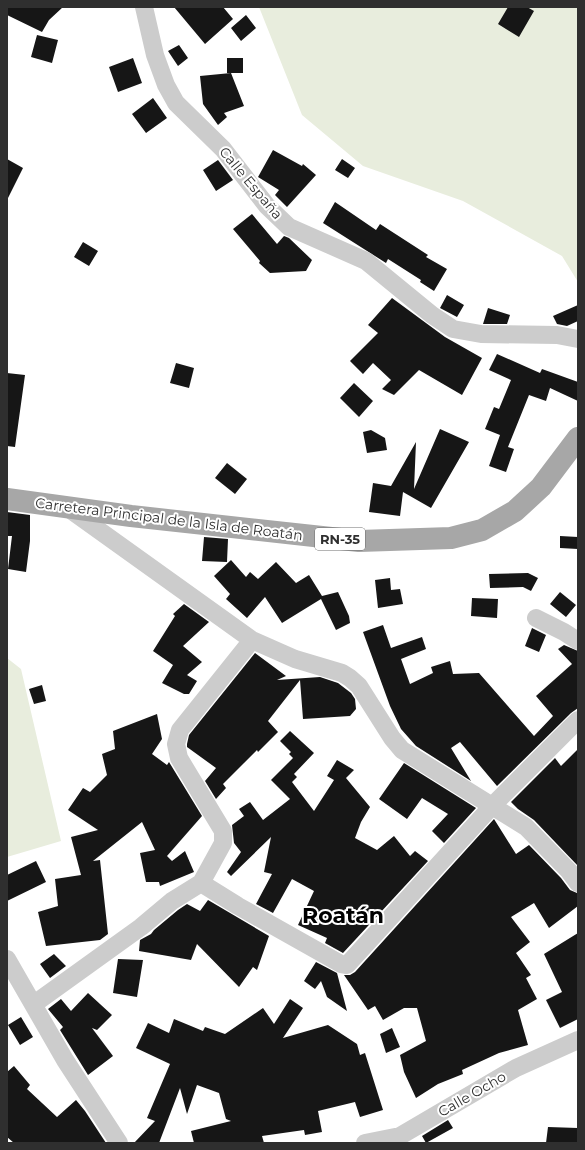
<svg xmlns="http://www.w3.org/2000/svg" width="585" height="1150" viewBox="0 0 585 1150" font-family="Montserrat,sans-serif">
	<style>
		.green { fill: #e8eddd }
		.building { fill: #161616 }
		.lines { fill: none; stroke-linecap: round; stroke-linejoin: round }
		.minor { stroke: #ccc; stroke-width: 18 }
		.primary { stroke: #a7a7a7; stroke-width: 22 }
		.labels { text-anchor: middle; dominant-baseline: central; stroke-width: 4; stroke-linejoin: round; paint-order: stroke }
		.shield { fill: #fff; stroke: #6d6d6d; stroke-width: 1 }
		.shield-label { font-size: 13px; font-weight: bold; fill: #2f2f2f }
		.street-label { font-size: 14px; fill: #2f2f2f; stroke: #fff }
		.town-label { font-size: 22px; font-weight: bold; fill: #000; stroke: #fff }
	</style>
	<rect width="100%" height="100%" fill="#fff"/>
	<path class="green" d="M 259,7 L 578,7 L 578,282 L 562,256 L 463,201 L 363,166 L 302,115 Z
		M 7,658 L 21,669 L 61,841 L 7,857 Z"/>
	<path class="building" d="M 7,7 L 63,7 L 49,20 L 42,32 L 7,15 Z
		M 174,7 L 223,7 L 233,19 L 205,44 Z
		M 508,7 L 527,7 L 534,11 L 519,37 L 498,24 Z
		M 246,15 L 256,28 L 241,41 L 231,28 Z
		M 37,35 L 58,40 L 52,63 L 31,57 Z
		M 179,45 L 188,58 L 178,66 L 168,51 Z
		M 133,58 L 142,83 L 118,92 L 109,67 Z
		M 227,58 L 243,58 L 243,73 L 227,73 Z
		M 231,73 L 244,106 L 224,113 L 227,117 L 218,125 L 203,104 L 200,76 Z
		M 153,98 L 167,118 L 146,133 L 132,114 Z
		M 273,150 L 302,166 L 303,164 L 316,175 L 287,207 L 275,195 L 279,190 L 258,177 Z
		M 7,159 L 23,168 L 7,200 Z
		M 342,159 L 355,168 L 348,178 L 335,170 Z
		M 218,160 L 233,180 L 216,191 L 203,170 Z
		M 335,202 L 376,230 L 380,224 L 428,255 L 426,257 L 447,269 L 434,291 L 420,282 L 421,280 L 388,259 L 386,263 L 323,223 Z
		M 252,214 L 277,244 L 284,236 L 289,238 L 312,260 L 306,271 L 270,273 L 259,263 L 260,261 L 233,229 Z
		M 83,242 L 98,251 L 89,266 L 74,257 Z
		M 447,295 L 464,305 L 457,317 L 440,308 Z
		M 392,298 L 445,337 L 482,358 L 462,395 L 419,370 L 394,395 L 382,389 L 391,380 L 373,363 L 363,374 L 350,361 L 378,333 L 368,325 Z
		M 578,305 L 578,321 L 567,326 L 557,324 L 553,316 Z
		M 488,308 L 510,315 L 507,324 L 483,324 Z
		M 497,354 L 540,373 L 542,369 L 578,382 L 578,401 L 550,388 L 546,401 L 529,395 L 508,447 L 514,449 L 506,472 L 489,466 L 500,435 L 485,429 L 494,407 L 499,409 L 511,380 L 489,370 Z
		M 176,363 L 194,368 L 189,388 L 170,383 Z
		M 7,373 L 25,375 L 15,447 L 7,446 Z
		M 354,383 L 373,401 L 359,417 L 340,398 Z
		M 440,429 L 469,442 L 431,508 L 403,492 L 400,516 L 369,512 L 373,483 L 391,486 L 416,442 L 414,489 Z
		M 371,430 L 385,438 L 387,450 L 367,453 L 363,432 Z
		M 227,463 L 247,479 L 235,494 L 215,478 Z
		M 7,512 L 30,515 L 30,541 L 26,572 L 8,569 L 12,536 L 7,536 Z
		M 560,536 L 578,537 L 578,549 L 560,548 Z
		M 204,537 L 228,539 L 227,562 L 202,561 Z
		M 231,560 L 246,577 L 250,572 L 258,579 L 276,562 L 296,583 L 309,575 L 322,596 L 338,592 L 349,616 L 350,623 L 336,630 L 321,599 L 282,623 L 265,597 L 247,618 L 226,599 L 230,594 L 214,576 Z
		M 528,573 L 538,578 L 531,591 L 523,587 L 490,588 L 489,574 Z
		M 390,578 L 391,590 L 400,589 L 403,604 L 378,608 L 375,580 Z
		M 560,592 L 576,605 L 566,617 L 550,604 Z
		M 472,598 L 498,599 L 497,618 L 471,616 Z
		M 184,604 L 209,622 L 183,646 L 202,662 L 187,675 L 197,681 L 189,694 L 184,694 L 162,683 L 173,665 L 153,651 L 175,616 L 173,614 Z
		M 383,625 L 391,648 L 422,637 L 426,649 L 401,659 L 410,684 L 433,673 L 431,667 L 450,661 L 453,674 L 479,673 L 534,736 L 553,716 L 536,696 L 572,664 L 558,649 L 564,645 L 578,651 L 578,708 L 571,713 L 497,786 L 460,742 L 451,748 L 471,781 L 416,746 L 401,729 L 390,706 L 363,632 Z
		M 532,628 L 546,635 L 539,652 L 525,646 Z
		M 255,653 L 286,676 L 277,680 L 320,677 L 338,683 L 351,693 L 355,699 L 356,709 L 350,716 L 303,719 L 300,680 L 268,721 L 278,732 L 258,752 L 257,750 L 223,784 L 226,788 L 216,799 L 205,781 L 216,768 L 187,747 L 187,744 L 189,735 Z
		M 42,685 L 46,701 L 34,704 L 29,689 Z
		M 157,714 L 162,739 L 152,754 L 167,765 L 169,762 L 202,816 L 167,856 L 172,861 L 185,851 L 194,872 L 160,886 L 159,882 L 146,882 L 140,853 L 155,850 L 142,822 L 93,861 L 100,860 L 108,934 L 100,940 L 46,946 L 38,912 L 58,906 L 55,879 L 81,875 L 71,837 L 98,830 L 68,810 L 83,788 L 90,792 L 107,775 L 102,754 L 115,749 L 113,731 Z
		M 290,731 L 314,753 L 294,774 L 297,777 L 292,782 L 314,811 L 334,780 L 327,776 L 337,760 L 354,770 L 346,778 L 370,807 L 361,822 L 355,838 L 377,850 L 394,836 L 410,856 L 415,851 L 428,861 L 343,953 L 325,943 L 327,938 L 298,925 L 314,891 L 292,879 L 273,913 L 256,904 L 272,874 L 264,872 L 271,837 L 231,876 L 227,872 L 241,852 L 234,843 L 232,825 L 244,816 L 239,809 L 250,802 L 263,820 L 290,799 L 271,780 L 293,758 L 289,754 L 291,752 L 280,741 Z
		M 578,749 L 578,866 L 534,820 L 518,809 L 511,802 L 555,758 L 561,766 Z
		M 404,763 L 476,808 L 444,843 L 432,831 L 448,814 L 422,798 L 407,819 L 379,799 Z
		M 494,819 L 516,854 L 529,845 L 561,878 L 570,890 L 577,893 L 578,906 L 549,928 L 534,903 L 511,917 L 530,942 L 516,953 L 531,975 L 526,978 L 537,999 L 518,1010 L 528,1045 L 499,1053 L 462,1070 L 463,1074 L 438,1084 L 416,1098 L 404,1072 L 400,1055 L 426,1041 L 417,1008 L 404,1008 L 383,1020 L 375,1006 L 368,1010 L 344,975 L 350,975 L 355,972 Z
		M 36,861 L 46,882 L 7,901 L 7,875 Z
		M 208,900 L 269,936 L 257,970 L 253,967 L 239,987 L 197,944 L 191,960 L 139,951 L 140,940 L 151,934 L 154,930 L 178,910 L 187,904 L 200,911 Z
		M 578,933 L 578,1019 L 560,1028 L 546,1000 L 562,992 L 544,954 Z
		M 54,954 L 66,966 L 50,978 L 40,964 Z
		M 118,959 L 143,960 L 137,997 L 113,993 Z
		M 316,962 L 337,973 L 347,1011 L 327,997 L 321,981 L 315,989 L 304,981 Z
		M 88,993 L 112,1015 L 97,1030 L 92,1028 L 113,1056 L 88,1075 L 60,1030 L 63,1027 L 48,1009 L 61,999 L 71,1011 Z
		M 290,999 L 303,1008 L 283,1038 L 328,1025 L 357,1044 L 360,1055 L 365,1053 L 383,1110 L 360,1117 L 355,1102 L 318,1111 L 322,1132 L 305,1135 L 304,1130 L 262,1136 L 264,1143 L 194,1143 L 191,1131 L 231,1121 L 226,1119 L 219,1093 L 197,1085 L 187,1114 L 180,1088 L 159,1143 L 134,1143 L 155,1121 L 147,1118 L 170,1064 L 136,1048 L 148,1023 L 169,1033 L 174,1019 L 203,1031 L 205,1027 L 225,1034 L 263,1008 L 274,1024 Z
		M 21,1017 L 33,1037 L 20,1045 L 8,1025 Z
		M 392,1028 L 400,1047 L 386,1053 L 380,1034 Z
		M 14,1066 L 30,1085 L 27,1089 L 57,1117 L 76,1100 L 85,1111 L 106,1143 L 14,1143 L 7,1137 L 7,1072 Z
		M 448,1120 L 453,1128 L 426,1143 L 422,1136 Z
		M 548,1127 L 578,1128 L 578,1143 L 546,1143 Z"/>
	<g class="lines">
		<path class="minor" d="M 144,7 L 155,55 L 166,85 L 176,103 L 223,149 L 267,206 L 289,227 L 366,261 L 432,315 L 453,329 L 481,334 L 557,335 L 578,339
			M 65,506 L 252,640 L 295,659 L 342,673 L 350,678 L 359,686 L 392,738 L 402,750 L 526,827 L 569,871 L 578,883
			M 536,618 L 564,632 L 578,641
			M 201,883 L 238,906 L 341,964 L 347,965 L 492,806 L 578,720
			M 7,959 L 65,1060 L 119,1143
			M 34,1004 L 141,927 L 172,901 L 201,883 L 223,843 L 223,831 L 179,758 L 176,744 L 180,730 L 252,640
			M 365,1143 L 400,1136 L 516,1068 L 578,1040"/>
		<path class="primary" d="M 7,499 L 131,516 L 359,541 L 451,538 L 482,530 L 515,511 L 541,487 L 578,438"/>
	</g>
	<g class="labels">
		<rect class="shield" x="315" y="528" width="50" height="22" rx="3"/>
		<g class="shield-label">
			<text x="340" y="539">RN-35</text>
		</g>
		<g class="street-label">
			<text transform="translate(251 183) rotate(50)">Calle España</text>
			<text transform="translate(169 519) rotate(7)">Carretera Principal de la Isla de Roatán</text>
			<text transform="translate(472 1094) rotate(-30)">Calle Ocho</text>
		</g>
		<g class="town-label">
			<text x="343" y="915">Roatán</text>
		</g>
	</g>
	<rect width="585" height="1150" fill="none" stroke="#2f2f2f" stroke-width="16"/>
</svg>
